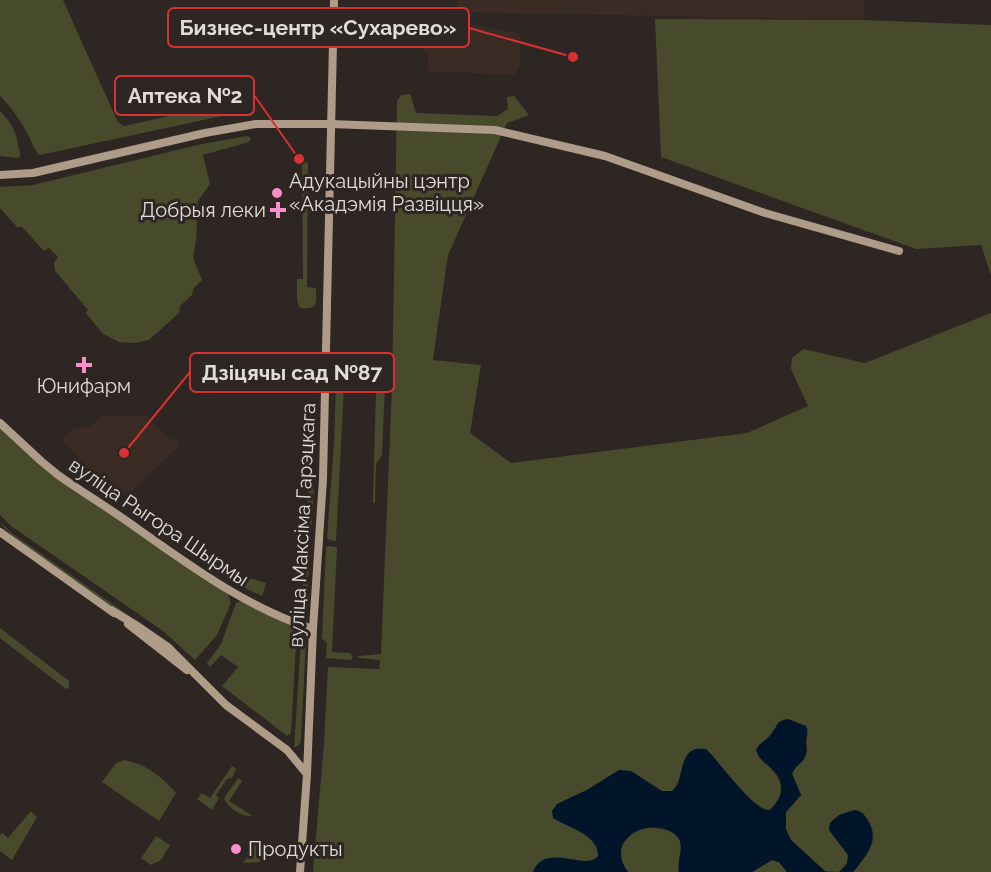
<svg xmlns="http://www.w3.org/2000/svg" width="991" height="872" viewBox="0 0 991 872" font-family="Raleway,sans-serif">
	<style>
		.built { fill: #3a2c25 }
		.green { fill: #474a2b }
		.water { fill: #00152a }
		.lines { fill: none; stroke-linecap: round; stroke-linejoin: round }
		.secondary { stroke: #ae9c88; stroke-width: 8 }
		.poi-dot { fill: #f98fc9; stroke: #2e2622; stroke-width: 2 }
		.labels { text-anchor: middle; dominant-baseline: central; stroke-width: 6; stroke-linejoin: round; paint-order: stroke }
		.poi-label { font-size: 20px; fill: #e1dbd9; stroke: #2e2622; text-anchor: start }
		.street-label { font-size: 20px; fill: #e1dbd9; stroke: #2e2622 }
		.leader { fill: none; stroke: #d73131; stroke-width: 2 }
		.callout-dot { fill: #d73131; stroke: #2e2622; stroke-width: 2 }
		.callout { fill: #2e2622; stroke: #d73131; stroke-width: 2 }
		.callout-label { font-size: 21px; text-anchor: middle; font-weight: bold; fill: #e1dbd9 }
	</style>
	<rect width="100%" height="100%" fill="#2e2622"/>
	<path class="built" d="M 458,0 L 864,0 L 864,20 L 457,12 Z
		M 424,19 L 461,22 L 520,34 L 520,66 L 515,75 L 428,71 L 428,53 L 423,53 Z
		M 101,416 L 147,416 L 171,441 L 175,437 L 180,443 L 178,447 L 129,494 L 113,493 L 96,481 L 77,461 L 79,458 L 62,439 L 73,429 L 89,427 Z"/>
	<path class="green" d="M 0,0 L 63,0 L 115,116 L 118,122 L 124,126 L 243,100 L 249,102 L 250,110 L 40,155 C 34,151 32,142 28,135 C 21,121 11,107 0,96 Z
		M 655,19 L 864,20 L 991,25 L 991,275 L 981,245 L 916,249 L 661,157 Z
		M 410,94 L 416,113 L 497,116 L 508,109 L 507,97 L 514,96 L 529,115 L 507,123 L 448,255 L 433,360 L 481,365 L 470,433 L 511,463 L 747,433 L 808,406 L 791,369 L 792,358 L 803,349 L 865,363 L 991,313 L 991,872 L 853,872 C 860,863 871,851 873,840 C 875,831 868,815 859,811 C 851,808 835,817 830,823 L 829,830 C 839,845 860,855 839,872 L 824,871 L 793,843 L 786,829 L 786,812 L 801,795 L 792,774 C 795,765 804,763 806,754 C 808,747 805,741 808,734 L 788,719 L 782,720 L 765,741 L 758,756 C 762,762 768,765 772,770 C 785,783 784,802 767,811 C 752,806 720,766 709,752 L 694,750 C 678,762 684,782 672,791 L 662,791 L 620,770 L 587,790 L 565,800 L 571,827 C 583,833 599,842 598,856 L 593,863 C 578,866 561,860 546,860 L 533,872 L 313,872 L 324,743 L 328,667 L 379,669 L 380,660 L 359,658 L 358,656 L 381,654 L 392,387 L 397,101 L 401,95 Z
		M 0,111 C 12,123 15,129 18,144 C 19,151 22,152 19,158 L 0,156 Z
		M 247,136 L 251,138 L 249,142 L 203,155 L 210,184 L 198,201 L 196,241 L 193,258 L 202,280 L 193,289 L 192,295 L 180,306 L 179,313 L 149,340 L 134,343 L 119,342 L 103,334 L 86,313 L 88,310 L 55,271 L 54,263 L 58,257 L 49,248 L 44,251 L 22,227 L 17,227 L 0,208 L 0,187 L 33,185 L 202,144 Z
		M 302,160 L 308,163 L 307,287 L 316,288 C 316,303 319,310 300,308 L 297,301 L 297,279 L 303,279 Z
		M 377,374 L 383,379 L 385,385 L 382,456 L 376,464 L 375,503 L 373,503 L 376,389 L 344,387 L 336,541 L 329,540 L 327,537 L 334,444 L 336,382 L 340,377 L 345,376 Z
		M 0,427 L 57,478 L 228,594 L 231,603 L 217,635 L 195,660 L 163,631 L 11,526 L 0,515 Z
		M 309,481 L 311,481 L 314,487 L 306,616 L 303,619 L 301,619 Z
		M 0,522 L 13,534 L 145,627 C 123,614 5,537 0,522 Z
		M 328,546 L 337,547 L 332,652 L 350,653 L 353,656 L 351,660 L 326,658 L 327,643 L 322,638 L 326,548 Z
		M 250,578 L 266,583 L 262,596 L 243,587 Z
		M 241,601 L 297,627 L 291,733 L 287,736 L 222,686 L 238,667 L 221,655 L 210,667 L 207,663 L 221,644 L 236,603 Z
		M 0,628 L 69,681 L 69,688 L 66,689 L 0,638 Z
		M 301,640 L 306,640 L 301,740 L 299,745 L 294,748 Z
		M 124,760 C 146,764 161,776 176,793 L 159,821 L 102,782 L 116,763 Z
		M 232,766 L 236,769 L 232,778 L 227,779 L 216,795 L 219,798 L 212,810 L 197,799 L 202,793 L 210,798 Z
		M 238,778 L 242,781 L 229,801 L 253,816 C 243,818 228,808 224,798 Z
		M 31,811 L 37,817 L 12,860 L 0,851 L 0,835 L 3,833 L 8,838 Z
		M 642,828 C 655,827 682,829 681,848 C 680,856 677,863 679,872 L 628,872 C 625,868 621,864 620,859 C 617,847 631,832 642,828 Z
		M 156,836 L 170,845 L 161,860 L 151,865 L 141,858 Z
		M 257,842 L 262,845 L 260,862 L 243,863 Z
		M 772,860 L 779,862 L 787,872 L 752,872 Z"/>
	<path class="water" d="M 788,719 L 806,726 C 809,732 806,733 806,740 C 805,745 808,749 806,754 C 804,763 795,765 792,774 L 801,795 L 786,812 L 786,829 L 790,839 L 826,872 L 787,872 L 779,862 L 772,860 L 752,872 L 679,872 C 677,862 684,848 679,839 C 663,813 600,833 628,872 L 533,872 C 545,841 586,872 598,856 C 599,834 568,828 553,818 L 552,811 L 557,804 L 587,790 L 619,770 L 631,771 L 662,791 L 672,791 C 686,782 676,743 706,749 C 719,761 754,812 770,810 C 783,797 787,782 771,768 C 765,762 759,759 756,750 L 759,745 L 770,736 L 779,722 Z
		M 855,810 C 863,812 865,816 869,823 C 879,841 865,858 853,872 L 839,872 L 847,864 L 848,855 L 829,830 L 830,823 L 839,815 Z"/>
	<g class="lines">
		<path class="secondary" d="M 0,175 L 33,173 L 205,133 L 256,124 L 330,124 L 495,130 L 605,156 L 765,213 L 899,251
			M 0,423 L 41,461 L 58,475 C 85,494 112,510 138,529 C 193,568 248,608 313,629
			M 0,532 L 114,613
			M 111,610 L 139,627 L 168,647 L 226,705 L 287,750 L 306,773
			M 128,624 L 187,670
			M 300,872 L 307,774 L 313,629 L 323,479 L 334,0"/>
	</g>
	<g class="poi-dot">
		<circle cx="277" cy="193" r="6"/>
		<path d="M275 201h6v6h6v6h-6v6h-6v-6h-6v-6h6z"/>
		<path d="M81 356h6v6h6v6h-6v6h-6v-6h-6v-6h6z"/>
		<circle cx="236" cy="849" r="6"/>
	</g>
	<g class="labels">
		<g class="poi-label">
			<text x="289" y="181">Адукацыйны цэнтр<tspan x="289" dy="23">«Акадэмія Развіцця»</tspan></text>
			<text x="266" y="210" text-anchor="end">Добрыя леки</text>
			<text x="84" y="386" text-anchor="middle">Юнифарм</text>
			<text x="248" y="849">Продукты</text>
		</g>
		<g class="street-label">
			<text transform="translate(159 522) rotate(34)">вуліца Рыгора Шырмы</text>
			<text transform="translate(302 525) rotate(-87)">вуліца Максіма Гарэцкага</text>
		</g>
	</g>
	<path class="leader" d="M573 57L469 28M299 159L254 95M124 453L190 372"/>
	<g class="callout-dot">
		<circle cx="573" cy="57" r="6"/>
		<circle cx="299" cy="159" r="6"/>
		<circle cx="124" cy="453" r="6"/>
	</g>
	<g class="callout">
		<rect x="168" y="8" width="301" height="39" rx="6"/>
		<rect x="115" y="76" width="139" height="39" rx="6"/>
		<rect x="190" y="353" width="204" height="39" rx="6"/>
	</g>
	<g class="callout-label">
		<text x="318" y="35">Бизнес-центр «Сухарево»</text>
		<text x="185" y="103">Аптека №2</text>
		<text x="292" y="380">Дзіцячы сад №87</text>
	</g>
</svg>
